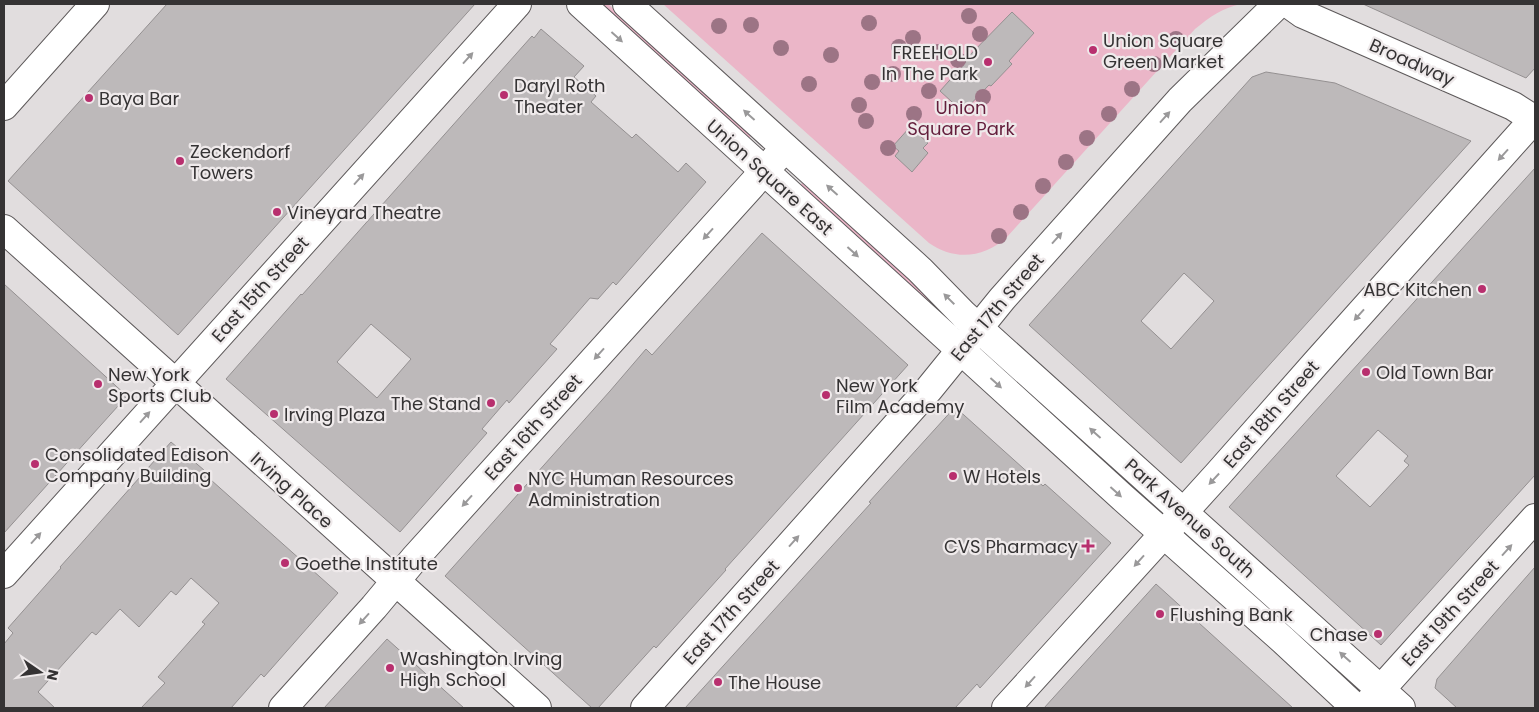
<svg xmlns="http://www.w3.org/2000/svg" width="1539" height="712" viewBox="0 0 1539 712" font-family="Poppins,sans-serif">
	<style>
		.green { fill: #ebb6c8 }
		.building { fill: #bdb9ba; stroke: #949091; fill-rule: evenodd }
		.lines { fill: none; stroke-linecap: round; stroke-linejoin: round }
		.minor-casing { stroke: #5d595a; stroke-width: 30 }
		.major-casing { stroke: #5d595a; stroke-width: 30 }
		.minor { stroke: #fff; stroke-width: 28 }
		.major { stroke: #fff; stroke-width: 28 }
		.tree { fill: #9c7485 }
		.oneway { fill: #9a999a }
		.poi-dot { fill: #b82f6e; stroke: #efeaeb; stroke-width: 2 }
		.labels { text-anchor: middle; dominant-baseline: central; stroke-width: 4.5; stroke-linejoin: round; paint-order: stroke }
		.poi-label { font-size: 18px; fill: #353334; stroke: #efeaeb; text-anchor: start }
		.street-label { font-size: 18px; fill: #353334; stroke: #efeaeb }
		.park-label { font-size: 18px; fill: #641e3c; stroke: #efeaeb }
	</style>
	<rect width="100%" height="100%" fill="#e1ddde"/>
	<path class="green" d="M 597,4 L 608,4 L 752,135 L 747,140 Z
		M 663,4 L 1241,4 C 1222,8 1210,17 1195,29 L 1007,237 C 984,258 955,261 929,243 Z
		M 803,182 L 951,317 L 947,323 L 798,188 Z"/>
	<path class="building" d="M 167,4 L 475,4 L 178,335 L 8,181 Z
		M 1363,4 L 1535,4 L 1535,68 L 1526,78 Z
		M 1012,12 L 1034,33 L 1009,61 L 1012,64 L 991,86 L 989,85 L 963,112 L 940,91 L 966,62 L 964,61 Z
		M 541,29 L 584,66 L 574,77 L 596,96 L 591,102 L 632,138 L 636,134 L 678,172 L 686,163 L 706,182 L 616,285 L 613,282 L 598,299 L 590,298 L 550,344 L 557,349 L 509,403 L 507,400 L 482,429 L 487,433 L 400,532 L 226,379 L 301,294 L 302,295 L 318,277 L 532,36 L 534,38 ZM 371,324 L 411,359 L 377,398 L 337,362 Z
		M 1266,72 L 1335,83 L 1471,141 L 1181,463 L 1029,325 L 1252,77 ZM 1184,273 L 1214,301 L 1171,349 L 1141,321 Z
		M 910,127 L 928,143 L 923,148 L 928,153 L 912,172 L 895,156 L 899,151 L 893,146 Z
		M 1535,168 L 1535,475 L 1381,645 L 1229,507 ZM 1378,430 L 1408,456 L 1404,461 L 1409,465 L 1370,507 L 1336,476 Z
		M 762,233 L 908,365 L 725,569 L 726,570 L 656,648 L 654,646 L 598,708 L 592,708 L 445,576 L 610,391 L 646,349 L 652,355 Z
		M 4,284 L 127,396 L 4,533 Z
		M 955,407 L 1043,486 L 1045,484 L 1111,543 L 980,688 L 977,684 L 955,708 L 685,708 L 871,503 L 869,502 Z
		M 171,442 L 204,470 L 202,472 L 338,593 L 264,677 L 261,674 L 231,708 L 141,708 L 165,683 L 158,677 L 205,624 L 202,622 L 219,603 L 191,578 L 176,595 L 171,591 L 139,627 L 120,609 L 96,635 L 92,632 L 38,692 L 55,708 L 4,708 L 4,644 L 13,633 L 8,628 L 61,568 L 60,567 L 78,547 Z
		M 1535,567 L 1535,708 L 1457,708 L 1435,688 L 1437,679 Z
		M 1156,584 L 1242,662 L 1293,708 L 1044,708 Z
		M 387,639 L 464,708 L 324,708 Z"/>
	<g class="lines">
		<defs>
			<path id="minor" d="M 1289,4 L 1303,14 L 1513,106 L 1535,120
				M 4,106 L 95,4
				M 4,229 L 537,708
				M 4,574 L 517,4
				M 283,708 L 374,607 L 414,559 L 785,148
				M 645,708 L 929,389 L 1002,299 L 1180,100 L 1278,4
				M 1006,708 L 1219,473 L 1316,363 L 1535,118
				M 1364,708 L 1535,518"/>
			<path id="major" d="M 581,4 L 1122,497 L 1283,640 L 1356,708
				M 627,4 L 920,270 L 964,315 L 1401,708"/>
		</defs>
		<use href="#minor" class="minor-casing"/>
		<use href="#major" class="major-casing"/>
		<use href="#minor" class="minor"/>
		<use href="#major" class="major"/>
	</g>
	<g class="tree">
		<circle cx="969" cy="16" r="8"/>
		<circle cx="869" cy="23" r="8"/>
		<circle cx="751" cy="25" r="8"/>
		<circle cx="719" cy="26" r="8"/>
		<circle cx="980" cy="34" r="8"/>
		<circle cx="913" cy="38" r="8"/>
		<circle cx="1176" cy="39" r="8"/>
		<circle cx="899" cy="47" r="8"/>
		<circle cx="781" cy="48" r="8"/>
		<circle cx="938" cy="52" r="8"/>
		<circle cx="831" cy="55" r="8"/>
		<circle cx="958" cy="60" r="8"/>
		<circle cx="1154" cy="64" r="8"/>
		<circle cx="893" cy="74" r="8"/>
		<circle cx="872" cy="82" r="8"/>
		<circle cx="809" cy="84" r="8"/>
		<circle cx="1132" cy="89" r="8"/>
		<circle cx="929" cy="91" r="8"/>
		<circle cx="983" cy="97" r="8"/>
		<circle cx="859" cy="105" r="8"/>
		<circle cx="914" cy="114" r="8"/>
		<circle cx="1109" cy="114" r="8"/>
		<circle cx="866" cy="121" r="8"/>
		<circle cx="1087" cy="138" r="8"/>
		<circle cx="888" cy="148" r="8"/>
		<circle cx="1066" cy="162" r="8"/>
		<circle cx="1043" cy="186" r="8"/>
		<circle cx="1021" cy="212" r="8"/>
		<circle cx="999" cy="236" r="8"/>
	</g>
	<defs><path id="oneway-solid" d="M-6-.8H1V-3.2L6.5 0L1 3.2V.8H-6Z" transform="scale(1.25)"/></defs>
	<g class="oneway">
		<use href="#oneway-solid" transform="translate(617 37) rotate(42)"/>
		<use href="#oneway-solid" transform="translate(468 58) rotate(-48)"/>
		<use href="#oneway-solid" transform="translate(749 115) rotate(-138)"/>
		<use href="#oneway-solid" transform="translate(1165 117) rotate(-48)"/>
		<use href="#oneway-solid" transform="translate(1503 155) rotate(132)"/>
		<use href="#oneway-solid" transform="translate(359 179) rotate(-48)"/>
		<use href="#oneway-solid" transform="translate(832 190) rotate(-138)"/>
		<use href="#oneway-solid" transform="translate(708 234) rotate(132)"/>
		<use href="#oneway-solid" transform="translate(1057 238) rotate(-48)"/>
		<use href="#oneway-solid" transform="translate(853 252) rotate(42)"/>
		<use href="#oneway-solid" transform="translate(949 299) rotate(-135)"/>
		<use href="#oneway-solid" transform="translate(1359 315) rotate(132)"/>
		<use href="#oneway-solid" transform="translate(599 354) rotate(132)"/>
		<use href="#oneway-solid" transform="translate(996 383) rotate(42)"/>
		<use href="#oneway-solid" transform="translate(145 417) rotate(-48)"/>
		<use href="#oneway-solid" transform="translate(1095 433) rotate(-138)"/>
		<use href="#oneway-solid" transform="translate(1214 479) rotate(133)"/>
		<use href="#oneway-solid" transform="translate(1116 492) rotate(42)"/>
		<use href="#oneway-solid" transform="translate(467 501) rotate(132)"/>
		<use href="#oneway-solid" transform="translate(36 538) rotate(-48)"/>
		<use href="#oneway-solid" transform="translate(794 541) rotate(-48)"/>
		<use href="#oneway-solid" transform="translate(1507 550) rotate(-48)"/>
		<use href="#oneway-solid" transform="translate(1139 561) rotate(132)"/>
		<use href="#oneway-solid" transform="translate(364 619) rotate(132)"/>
		<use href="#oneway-solid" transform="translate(1345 657) rotate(-138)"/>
		<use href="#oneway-solid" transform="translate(1030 682) rotate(132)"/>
	</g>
	<g class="poi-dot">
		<circle cx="1093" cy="50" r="5"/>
		<circle cx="988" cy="62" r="5"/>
		<circle cx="504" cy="95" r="5"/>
		<circle cx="89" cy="98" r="5"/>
		<circle cx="180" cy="161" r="5"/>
		<circle cx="277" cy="212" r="5"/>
		<circle cx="1482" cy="289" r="5"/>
		<circle cx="1366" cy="372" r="5"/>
		<circle cx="98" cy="384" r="5"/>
		<circle cx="826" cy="395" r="5"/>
		<circle cx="491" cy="403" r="5"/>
		<circle cx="274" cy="414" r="5"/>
		<circle cx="35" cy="464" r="5"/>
		<circle cx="953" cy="476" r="5"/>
		<circle cx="518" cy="488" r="5"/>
		<path d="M1085.5 538.5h5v5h5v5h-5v5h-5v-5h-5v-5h5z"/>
		<circle cx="285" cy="563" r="5"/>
		<circle cx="1160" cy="614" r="5"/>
		<circle cx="1378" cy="634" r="5"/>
		<circle cx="390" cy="668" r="5"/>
		<circle cx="718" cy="682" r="5"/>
	</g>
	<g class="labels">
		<g class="poi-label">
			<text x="1103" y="40">Union Square<tspan x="1103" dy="21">Green Market</tspan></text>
			<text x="978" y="52" text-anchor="end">FREEHOLD<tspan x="978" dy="21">In The Park</tspan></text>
			<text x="514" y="85">Daryl Roth<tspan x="514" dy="21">Theater</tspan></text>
			<text x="99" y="98">Baya Bar</text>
			<text x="190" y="151">Zeckendorf<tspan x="190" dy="21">Towers</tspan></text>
			<text x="287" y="212">Vineyard Theatre</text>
			<text x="1472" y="289" text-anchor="end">ABC Kitchen</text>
			<text x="1376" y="372">Old Town Bar</text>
			<text x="108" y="374">New York<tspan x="108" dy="21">Sports Club</tspan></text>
			<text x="836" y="385">New York<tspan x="836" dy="21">Film Academy</tspan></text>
			<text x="481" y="403" text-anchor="end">The Stand</text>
			<text x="284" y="414">Irving Plaza</text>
			<text x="45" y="454">Consolidated Edison<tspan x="45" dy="21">Company Building</tspan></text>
			<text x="963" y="476">W Hotels</text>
			<text x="528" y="478">NYC Human Resources<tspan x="528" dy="21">Administration</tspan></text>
			<text x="1078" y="546" text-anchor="end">CVS Pharmacy</text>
			<text x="295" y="563">Goethe Institute</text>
			<text x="1170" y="614">Flushing Bank</text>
			<text x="1368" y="634" text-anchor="end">Chase</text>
			<text x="400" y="658">Washington Irving<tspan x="400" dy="21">High School</tspan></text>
			<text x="728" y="682">The House</text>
		</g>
		<g class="street-label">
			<text transform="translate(1412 62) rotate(24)">Broadway</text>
			<text transform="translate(770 177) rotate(42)">Union Square East</text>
			<text transform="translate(260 289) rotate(-48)">East 15th Street</text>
			<text transform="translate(997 307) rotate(-50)">East 17th Street</text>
			<text transform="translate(1271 414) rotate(-49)">East 18th Street</text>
			<text transform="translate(533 427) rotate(-48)">East 16th Street</text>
			<text transform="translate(292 490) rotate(42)">Irving Place</text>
			<text transform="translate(1190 518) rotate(42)">Park Avenue South</text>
			<text transform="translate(731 612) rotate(-48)">East 17th Street</text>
			<text transform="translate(1450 613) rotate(-48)">East 19th Street</text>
		</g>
		<g class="park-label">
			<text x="961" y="107">Union<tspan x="961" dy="21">Square Park</tspan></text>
		</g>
	</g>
	<rect width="1539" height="712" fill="none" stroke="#353334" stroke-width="10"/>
	<g transform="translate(40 672) rotate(103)" stroke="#efeaeb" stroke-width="4" paint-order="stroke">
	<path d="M0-4L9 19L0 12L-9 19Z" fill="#353334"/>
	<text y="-8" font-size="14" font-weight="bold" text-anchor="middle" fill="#353334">N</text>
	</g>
</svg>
